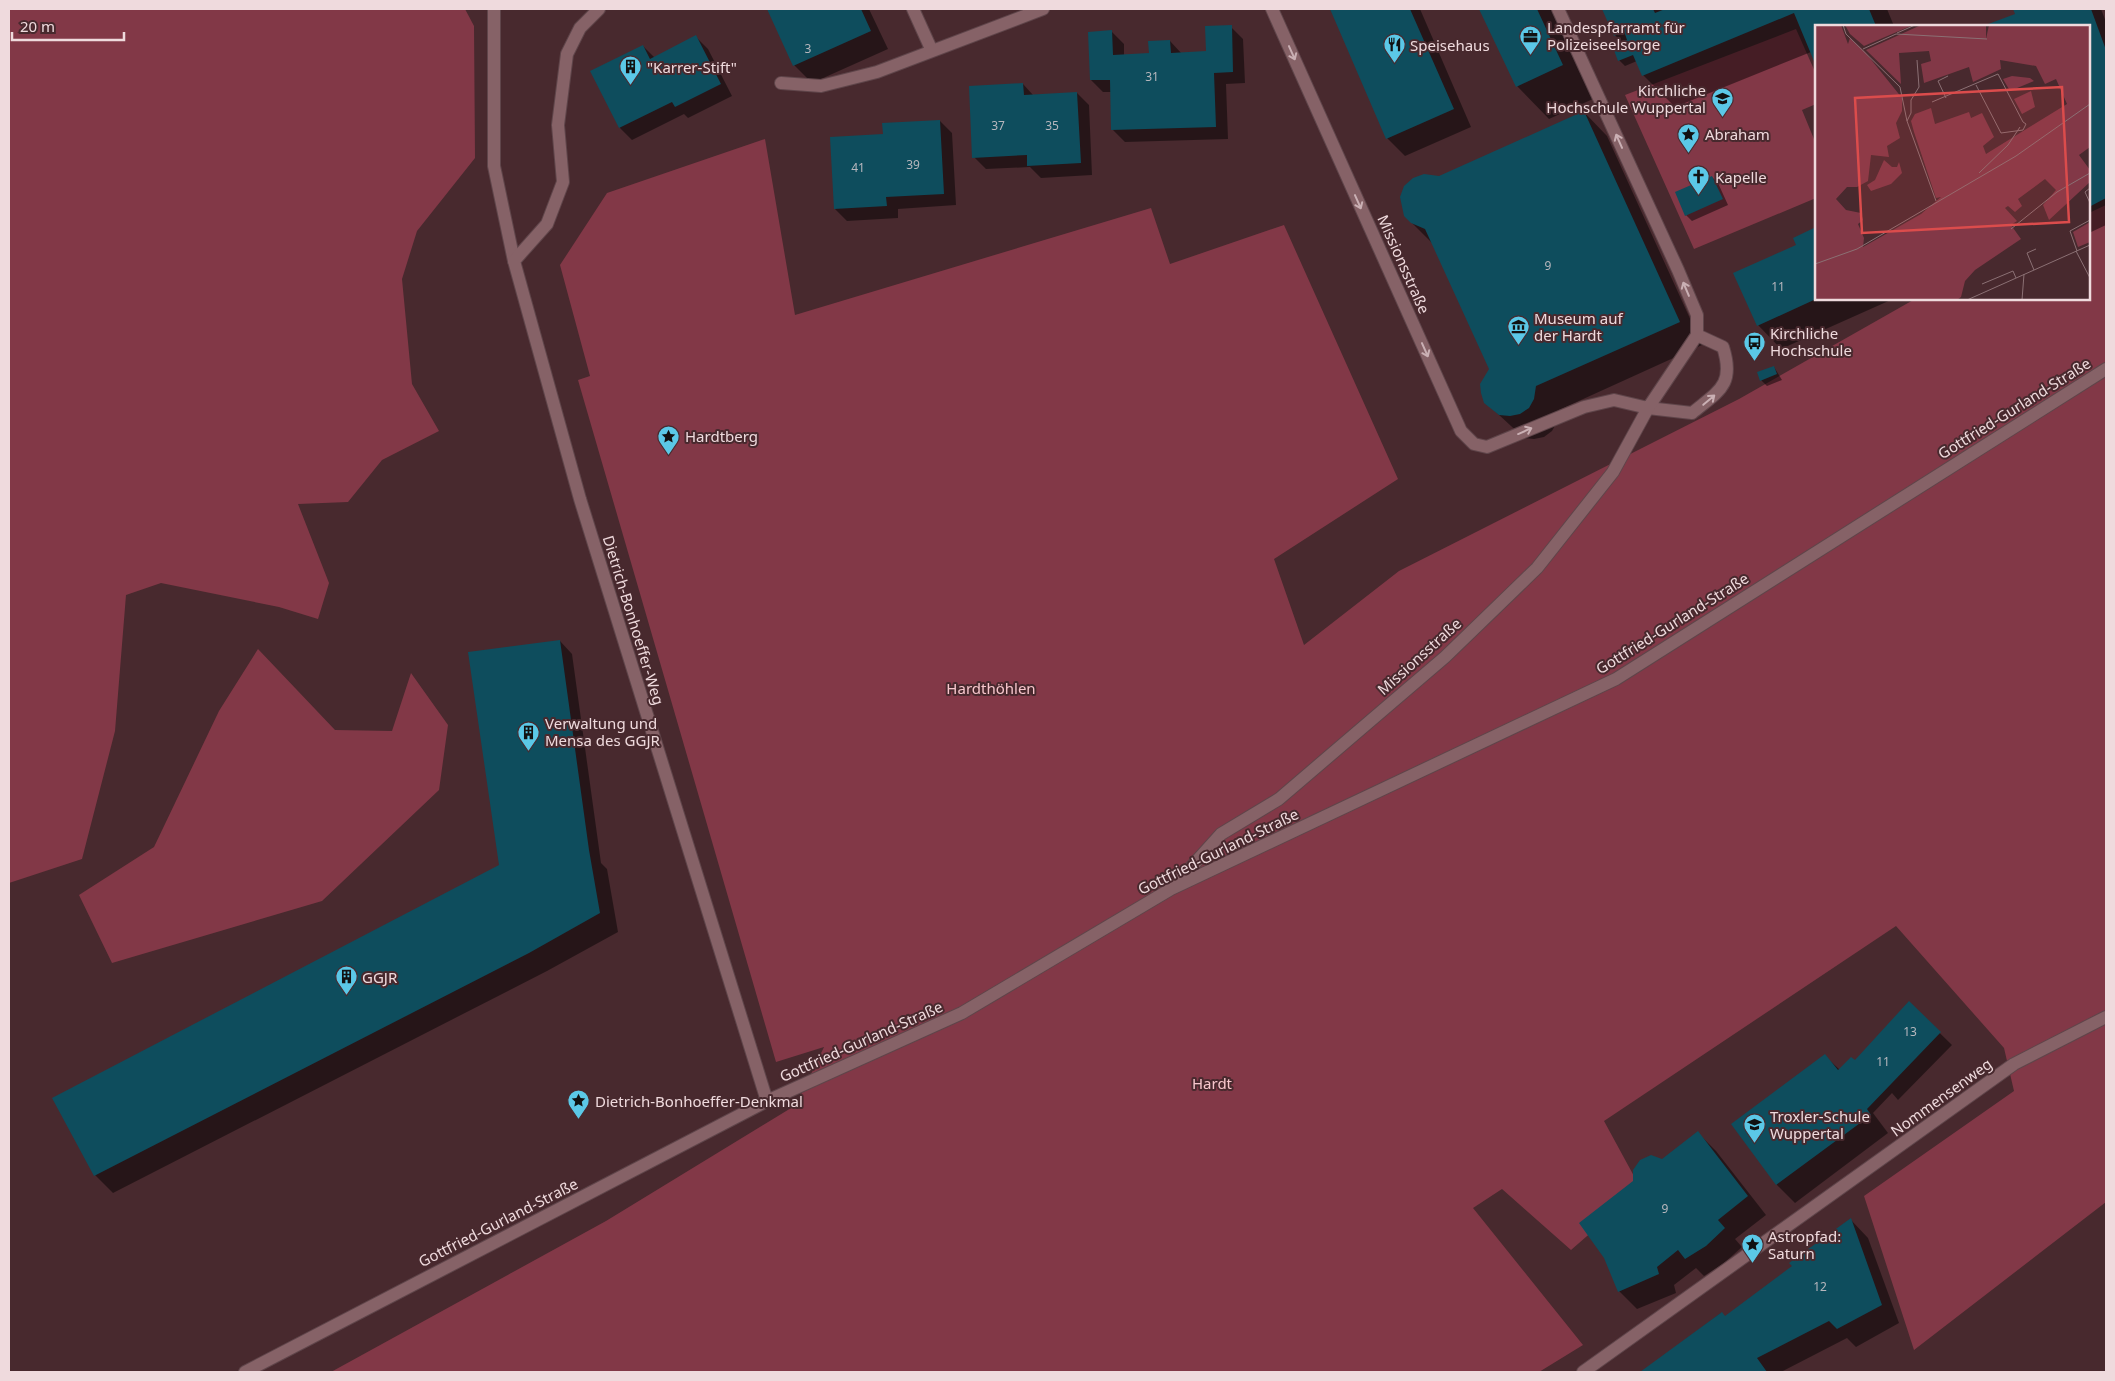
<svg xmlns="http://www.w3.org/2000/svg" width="2115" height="1381" viewBox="0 0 2115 1381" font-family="'Noto Sans',sans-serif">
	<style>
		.green { fill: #823847 }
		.shadow { fill: #0007 }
		.building { fill: #0e4d5d }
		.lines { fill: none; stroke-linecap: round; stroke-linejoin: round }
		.lane-casing { stroke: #5f454a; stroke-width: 14 }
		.street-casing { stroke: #5f454a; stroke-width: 14 }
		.lane { stroke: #866267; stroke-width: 12 }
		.street { stroke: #866267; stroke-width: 12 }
		.oneway { stroke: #cab0b4 }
		.labels { text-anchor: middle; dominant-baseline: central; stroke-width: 4; stroke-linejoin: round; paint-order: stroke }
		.number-label { font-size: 12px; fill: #b7b7bd }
		.poi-label { font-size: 15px; fill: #efdadd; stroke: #48292e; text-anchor: start }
		.street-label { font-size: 15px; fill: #efdadd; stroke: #48292e }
		.park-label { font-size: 15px; fill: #f7c6cc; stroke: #48292e }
		.inset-road { fill: none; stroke: #8b7074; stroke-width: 1 }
		.view { fill: #db4c4c; fill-opacity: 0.15; stroke: #db4c4c; stroke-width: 2.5 }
		.inset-edge { fill: none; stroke: #efdadd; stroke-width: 2.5 }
	</style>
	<rect width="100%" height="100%" fill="#48292e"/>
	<path class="green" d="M 9,9 L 465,9 L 474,26 L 475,158 L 417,231 L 402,279 L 412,384 L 439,431 L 382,460 L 348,502 L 298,504 L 329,583 L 318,619 L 279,607 L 161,583 L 126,595 L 115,731 L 82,859 L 9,883 Z
		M 1796,29 L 1816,74 L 1816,104 L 1802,110 L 1816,144 L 1816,198 L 1694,249 L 1625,95 Z
		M 765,139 L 795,315 L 1151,208 L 1170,264 L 1284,225 L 1398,479 L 1274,559 L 1304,645 L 1399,571 L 1739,399 L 1915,299 L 2089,299 L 2089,213 L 2106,205 L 2106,1202 L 1914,1350 L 1864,1196 L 2014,1091 L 2004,1048 L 1896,926 L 1604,1121 L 1641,1189 L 1571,1250 L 1502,1189 L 1473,1208 L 1583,1345 L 1539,1372 L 331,1372 L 606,1221 L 796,1105 L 824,1047 L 776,1062 L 578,380 L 590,376 L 560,265 L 607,193 Z
		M 258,649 L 335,730 L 392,731 L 411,673 L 448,725 L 439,790 L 322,901 L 112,963 L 79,895 L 154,847 L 219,711 Z"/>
	<path class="shadow" d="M 768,9 L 869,9 L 888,49 L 812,83 L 794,65 Z
		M 1331,9 L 1420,9 L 1471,127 L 1405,156 L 1387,138 Z
		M 1481,9 L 1553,9 L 1595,98 L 1549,119 L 1517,86 Z
		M 1604,9 L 1887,9 L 1894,26 L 1816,26 L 1816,63 L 1811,52 L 1675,107 L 1643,75 L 1637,61 L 1625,66 L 1619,60 L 1614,46 L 1622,43 L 1615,35 Z
		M 2015,9 L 2101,9 L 2106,22 L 2106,225 L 2089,233 L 2089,26 L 1987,26 L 2017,14 Z
		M 1231,27 L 1243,39 L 1245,83 L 1226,84 L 1228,139 L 1125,142 L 1113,130 L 1111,92 L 1103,92 L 1091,80 L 1112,32 L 1124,44 L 1124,56 L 1150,55 L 1170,41 L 1182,54 L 1207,53 Z
		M 696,37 L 708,49 L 732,96 L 688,118 L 684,114 L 632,140 L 620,128 L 592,72 L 643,46 L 655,58 Z
		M 1023,84 L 1033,95 L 1077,93 L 1089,105 L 1092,175 L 1041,178 L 1030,167 L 986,169 L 974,157 Z
		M 1584,112 L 1607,136 L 1702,345 L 1559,410 L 1557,422 L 1552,431 L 1544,437 L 1534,439 L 1524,438 L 1485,402 L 1490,369 L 1433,244 L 1411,222 L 1439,178 Z
		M 940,121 L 952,133 L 956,205 L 898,209 L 898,218 L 847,221 L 835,209 L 884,135 Z
		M 1712,177 L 1718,183 L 1728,205 L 1692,221 L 1686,215 Z
		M 1816,228 L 1816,299 L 1893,299 L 1781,349 L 1758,325 L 1798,245 L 1795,238 Z
		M 1774,367 L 1782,380 L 1767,386 L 1761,380 Z
		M 560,641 L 572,654 L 601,863 L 607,869 L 618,932 L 547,971 L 113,1193 L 95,1175 L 500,866 Z
		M 1909,1003 L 1952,1045 L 1898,1100 L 1892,1093 L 1873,1113 L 1888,1133 L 1795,1203 L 1777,1185 L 1732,1124 L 1825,1056 L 1840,1070 L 1855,1062 Z
		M 1698,1133 L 1716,1151 L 1766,1215 L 1735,1239 L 1742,1247 L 1724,1263 L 1704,1276 L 1696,1268 L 1674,1285 L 1676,1293 L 1637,1309 L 1619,1291 L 1663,1160 Z
		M 1851,1220 L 1868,1238 L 1899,1323 L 1856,1347 L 1847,1338 L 1781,1372 L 1642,1372 L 1721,1313 L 1725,1317 L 1793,1267 Z"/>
	<path class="building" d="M 767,9 L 861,9 L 871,31 L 793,66 Z
		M 1330,9 L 1410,9 L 1454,109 L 1386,139 Z
		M 1479,9 L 1537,9 L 1563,65 L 1516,87 Z
		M 1602,9 L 1653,9 L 1655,13 L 1665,9 L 1869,9 L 1876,26 L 1816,26 L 1816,66 L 1794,13 L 1642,76 L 1633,55 L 1618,61 L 1612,45 L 1627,40 L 1624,31 L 1614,36 Z
		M 2013,9 L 2091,9 L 2106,50 L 2106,198 L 2089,207 L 2089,26 L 1983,26 L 2015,14 Z
		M 1232,25 L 1233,72 L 1214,73 L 1216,127 L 1111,130 L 1110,80 L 1090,80 L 1088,32 L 1112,30 L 1113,55 L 1149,53 L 1148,41 L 1170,40 L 1171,53 L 1206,51 L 1205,26 Z
		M 696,35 L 721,84 L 675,107 L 672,102 L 619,128 L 590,71 L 643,45 L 650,59 Z
		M 1023,83 L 1024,95 L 1077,92 L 1081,163 L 1027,166 L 1027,155 L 972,158 L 969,86 Z
		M 1584,111 L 1680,322 L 1536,386 L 1534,399 L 1529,408 L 1520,414 L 1510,416 L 1499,415 L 1484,403 L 1481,393 L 1480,384 L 1489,369 L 1425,229 L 1411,223 L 1404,216 L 1400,197 L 1404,186 L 1413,178 L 1424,174 L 1439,176 Z
		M 940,120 L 944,194 L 886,197 L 887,206 L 834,209 L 830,137 L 883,134 L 882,123 Z
		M 1712,176 L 1723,199 L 1685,216 L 1675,192 Z
		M 1816,227 L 1816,299 L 1757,326 L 1733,273 L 1796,245 L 1793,238 Z
		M 1774,366 L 1777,374 L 1760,381 L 1757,372 Z
		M 560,640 L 589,850 L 600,913 L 529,953 L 94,1176 L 52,1098 L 499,865 L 468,652 Z
		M 1909,1001 L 1941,1032 L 1867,1109 L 1871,1115 L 1776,1185 L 1731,1124 L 1825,1054 L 1838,1070 L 1851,1057 L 1855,1060 Z
		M 1698,1131 L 1748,1196 L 1718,1220 L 1725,1228 L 1706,1246 L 1685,1259 L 1678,1250 L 1657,1267 L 1659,1274 L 1618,1292 L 1604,1258 L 1579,1223 L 1633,1181 L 1633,1170 L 1640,1160 L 1651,1155 L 1662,1159 Z
		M 1851,1218 L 1882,1305 L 1837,1329 L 1829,1321 L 1757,1358 L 1767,1372 L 1640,1372 L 1722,1312 L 1725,1316 L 1792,1266 L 1789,1263 Z"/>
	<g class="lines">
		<defs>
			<path id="lane" d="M 494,9 L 494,166 L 514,261
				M 1648,408 L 1692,413 C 1719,391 1735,385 1723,347 L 1697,335"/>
			<path id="street" d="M 599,9 L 580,28 L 567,54 L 558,125 L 563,182 L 547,224 L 514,261 L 580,499 L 767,1101
				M 913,9 L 932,51
				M 1272,9 L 1461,431 L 1474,444 L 1487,447 L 1584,407 L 1614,400 L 1648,408
				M 781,83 L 821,86 L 877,72 L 1043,9
				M 1176,884 L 1221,834 L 1279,799 L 1445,657 L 1537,568 L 1613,472 L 1648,408 L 1697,335 L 1697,315 L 1678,270 L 1558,9
				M 245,1372 L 767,1101 L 962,1013 L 1171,889 L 1616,679 L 2106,369
				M 1583,1372 L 2014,1064 L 2106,1017"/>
		</defs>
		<use href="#lane" class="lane-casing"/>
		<use href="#street" class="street-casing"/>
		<use href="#lane" class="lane"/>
		<use href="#street" class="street"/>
	</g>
	<defs><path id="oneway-shaft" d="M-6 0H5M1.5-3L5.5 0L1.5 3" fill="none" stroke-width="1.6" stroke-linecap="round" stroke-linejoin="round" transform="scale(1.25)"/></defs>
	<g class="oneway">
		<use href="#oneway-shaft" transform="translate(1292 53) rotate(66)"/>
		<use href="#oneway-shaft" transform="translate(1619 141) rotate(-114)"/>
		<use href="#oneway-shaft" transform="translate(1358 202) rotate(66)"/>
		<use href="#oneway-shaft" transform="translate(1686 289) rotate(-113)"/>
		<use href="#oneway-shaft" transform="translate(1425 350) rotate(66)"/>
		<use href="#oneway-shaft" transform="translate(1709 400) rotate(-40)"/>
		<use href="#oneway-shaft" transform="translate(1525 431) rotate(-24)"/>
	</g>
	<defs>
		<symbol id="office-pin" viewBox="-11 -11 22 30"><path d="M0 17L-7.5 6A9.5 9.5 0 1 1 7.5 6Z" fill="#5bc8e7" stroke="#48292e"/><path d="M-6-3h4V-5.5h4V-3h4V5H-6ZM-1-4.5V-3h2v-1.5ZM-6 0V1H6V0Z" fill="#111"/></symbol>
		<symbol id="restaurant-pin" viewBox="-11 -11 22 30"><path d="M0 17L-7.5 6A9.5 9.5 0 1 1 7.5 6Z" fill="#5bc8e7" stroke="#48292e"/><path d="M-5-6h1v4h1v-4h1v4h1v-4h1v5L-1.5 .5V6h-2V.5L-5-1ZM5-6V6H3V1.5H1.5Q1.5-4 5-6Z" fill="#111"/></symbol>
		<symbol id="building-pin" viewBox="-11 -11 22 30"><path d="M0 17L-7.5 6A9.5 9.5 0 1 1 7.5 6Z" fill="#5bc8e7" stroke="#48292e"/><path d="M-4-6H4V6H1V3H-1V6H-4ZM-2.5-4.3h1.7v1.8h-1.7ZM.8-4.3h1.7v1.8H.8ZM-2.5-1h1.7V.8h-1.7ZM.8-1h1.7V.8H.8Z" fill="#111"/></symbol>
		<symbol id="university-pin" viewBox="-11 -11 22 30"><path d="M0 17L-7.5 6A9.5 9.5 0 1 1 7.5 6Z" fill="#5bc8e7" stroke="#48292e"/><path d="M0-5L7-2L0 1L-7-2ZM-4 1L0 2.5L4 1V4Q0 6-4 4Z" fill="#111"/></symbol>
		<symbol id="sight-pin" viewBox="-11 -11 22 30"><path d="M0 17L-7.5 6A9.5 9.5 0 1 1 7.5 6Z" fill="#5bc8e7" stroke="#48292e"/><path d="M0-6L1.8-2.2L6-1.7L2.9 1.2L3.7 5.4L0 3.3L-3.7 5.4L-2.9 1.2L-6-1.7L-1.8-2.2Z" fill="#111"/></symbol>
		<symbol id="church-pin" viewBox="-11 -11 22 30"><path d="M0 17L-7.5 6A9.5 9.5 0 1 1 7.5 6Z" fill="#5bc8e7" stroke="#48292e"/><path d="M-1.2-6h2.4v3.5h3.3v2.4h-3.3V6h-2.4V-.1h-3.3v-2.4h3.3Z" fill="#111"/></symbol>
		<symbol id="museum-pin" viewBox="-11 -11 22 30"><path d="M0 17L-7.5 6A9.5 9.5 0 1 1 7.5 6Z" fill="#5bc8e7" stroke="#48292e"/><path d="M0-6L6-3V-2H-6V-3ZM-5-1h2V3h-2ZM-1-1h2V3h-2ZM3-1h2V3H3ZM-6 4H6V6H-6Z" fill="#111"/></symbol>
		<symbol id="bus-pin" viewBox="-11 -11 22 30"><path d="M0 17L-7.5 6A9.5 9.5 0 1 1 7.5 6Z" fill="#5bc8e7" stroke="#48292e"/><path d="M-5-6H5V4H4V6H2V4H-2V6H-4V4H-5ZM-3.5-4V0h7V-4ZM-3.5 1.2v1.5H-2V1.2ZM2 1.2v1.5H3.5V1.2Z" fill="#111"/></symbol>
		<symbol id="school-pin" viewBox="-11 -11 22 30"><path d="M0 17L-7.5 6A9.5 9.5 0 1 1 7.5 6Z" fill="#5bc8e7" stroke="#48292e"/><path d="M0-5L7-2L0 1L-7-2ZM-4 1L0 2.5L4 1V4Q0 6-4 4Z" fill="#111"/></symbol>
	</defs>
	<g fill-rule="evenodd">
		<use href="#office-pin" x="1518" y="24" width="25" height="34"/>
		<use href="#restaurant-pin" x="1382" y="32" width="25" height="34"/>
		<use href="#building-pin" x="618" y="54" width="25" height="34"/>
		<use href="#university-pin" x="1710" y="86" width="25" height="34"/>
		<use href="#sight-pin" x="1676" y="122" width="25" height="34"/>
		<use href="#church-pin" x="1686" y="164" width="25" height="34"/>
		<use href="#museum-pin" x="1506" y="314" width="25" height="34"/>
		<use href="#bus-pin" x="1742" y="330" width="25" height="34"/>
		<use href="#sight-pin" x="656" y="424" width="25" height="34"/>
		<use href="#building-pin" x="516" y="720" width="25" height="34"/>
		<use href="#building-pin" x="334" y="964" width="25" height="34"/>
		<use href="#sight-pin" x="566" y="1088" width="25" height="34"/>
		<use href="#school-pin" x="1742" y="1112" width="25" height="34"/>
		<use href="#sight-pin" x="1740" y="1232" width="25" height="34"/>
	</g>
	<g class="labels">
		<g class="number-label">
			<text x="808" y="48">3</text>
			<text x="1152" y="76">31</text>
			<text x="998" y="125">37</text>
			<text x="1052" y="125">35</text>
			<text x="913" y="164">39</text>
			<text x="858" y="167">41</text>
			<text x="1548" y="265">9</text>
			<text x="1778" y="286">11</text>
			<text x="1910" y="1031">13</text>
			<text x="1883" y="1061">11</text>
			<text x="1665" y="1208">9</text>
			<text x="1820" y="1286">12</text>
		</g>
		<g class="poi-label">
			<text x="1547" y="27">Landespfarramt für<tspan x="1547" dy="17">Polizeiseelsorge</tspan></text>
			<text x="1410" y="45">Speisehaus</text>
			<text x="647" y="67">"Karrer-Stift"</text>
			<text x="1706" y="90" text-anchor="end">Kirchliche<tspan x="1706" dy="17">Hochschule Wuppertal</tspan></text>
			<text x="1705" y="134">Abraham</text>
			<text x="1715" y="177">Kapelle</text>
			<text x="1534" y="318">Museum auf<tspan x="1534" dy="17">der Hardt</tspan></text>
			<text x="1770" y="333">Kirchliche<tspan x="1770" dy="17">Hochschule</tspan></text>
			<text x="685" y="436">Hardtberg</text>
			<text x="545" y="723">Verwaltung und<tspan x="545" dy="17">Mensa des GGJR</tspan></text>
			<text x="362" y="977">GGJR</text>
			<text x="595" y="1101">Dietrich-Bonhoeffer-Denkmal</text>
			<text x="1770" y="1116">Troxler-Schule<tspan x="1770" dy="17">Wuppertal</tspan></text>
			<text x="1768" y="1236">Astropfad:<tspan x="1768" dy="17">Saturn</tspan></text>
		</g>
		<g class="street-label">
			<text transform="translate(1404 264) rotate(66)">Missionsstraße</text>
			<text transform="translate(2014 408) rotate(-32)">Gottfried-Gurland-Straße</text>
			<text transform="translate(634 620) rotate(73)">Dietrich-Bonhoeffer-Weg</text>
			<text transform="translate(1672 623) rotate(-32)">Gottfried-Gurland-Straße</text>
			<text transform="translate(1419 656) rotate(-42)">Missionsstraße</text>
			<text transform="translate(1218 851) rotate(-26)">Gottfried-Gurland-Straße</text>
			<text transform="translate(861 1041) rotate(-24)">Gottfried-Gurland-Straße</text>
			<text transform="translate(1941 1097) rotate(-36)">Nommensenweg</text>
			<text transform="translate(498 1222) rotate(-27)">Gottfried-Gurland-Straße</text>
		</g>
		<g class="park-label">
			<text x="991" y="688">Hardthöhlen</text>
			<text x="1212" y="1083">Hardt</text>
		</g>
	</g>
	<g transform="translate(1815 25)">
		<rect width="275" height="275" fill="#48292e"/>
		<path d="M 0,0 L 26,0 L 33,19 L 35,13 L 50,27 L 87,73 L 87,86 L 81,98 L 85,113 L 72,121 L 74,132 L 56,130 L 53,156 L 42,162 L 32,162 L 21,174 L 31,185 L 46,188 L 48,195 L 43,199 L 49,213 L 48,222 L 106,189 L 126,172 L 121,173 L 99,107 L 96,96 L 100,89 L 116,83 L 120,99 L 154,87 L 156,93 L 167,88 L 179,112 L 168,121 L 171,129 L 252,79 L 241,54 L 230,59 L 221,41 L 185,35 L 186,44 L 158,57 L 154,42 L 109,58 L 106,39 L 116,36 L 114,26 L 84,28 L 86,59 L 51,25 L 106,0 L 171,0 L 171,14 L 174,0 L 275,0 L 275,122 L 264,130 L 275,145 L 275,157 L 234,195 L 228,180 L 241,165 L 230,154 L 203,174 L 207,181 L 200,187 L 193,181 L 190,183 L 202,196 L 196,200 L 206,214 L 160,245 L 150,256 L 146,272 L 142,275 L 0,275 ZM 30,0 L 98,0 L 49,21 L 35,9 ZM 197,51 L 215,53 L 219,56 L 195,66 L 188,54 ZM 216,66 L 220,82 L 207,89 L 199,74 ZM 69,135 L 77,142 L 82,142 L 84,137 L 87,148 L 76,159 L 56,166 L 52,160 L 60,155 ZM 275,197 L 275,217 L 263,222 L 258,207 Z" fill="#823847"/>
		<path class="inset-road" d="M 28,0 L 31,9 L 85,62 L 92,96 L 121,176M 82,8 L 100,0M 48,24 L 81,9 L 172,14M 161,60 L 186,108 L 208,105 L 211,99 L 208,97M 131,73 L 123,56 L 133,51M 117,77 L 183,49 L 208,97M 92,96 L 96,88 L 96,75 L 104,62 L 102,35M 164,148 L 193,120 L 205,102M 275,163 L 270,167 L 275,178M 196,204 L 242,167 L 275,148M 261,226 L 275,253M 262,226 L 255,206 L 275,195M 0,239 L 42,224 L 201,131 L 275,79M 219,245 L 212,228 L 221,224M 167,259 L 198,246 L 201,253M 152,275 L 275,220M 207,275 L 209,249"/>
		<path class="view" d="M 247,62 L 254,197 L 47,208 L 40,73 Z"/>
		<rect width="275" height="275" class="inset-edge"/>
	</g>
	<rect width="2115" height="1381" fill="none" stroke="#efdadd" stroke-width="20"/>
	<path d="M12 32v8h112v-8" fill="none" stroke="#efdadd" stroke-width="2.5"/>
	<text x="20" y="32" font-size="15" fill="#efdadd" stroke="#48292e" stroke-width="4" paint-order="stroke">20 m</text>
</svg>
